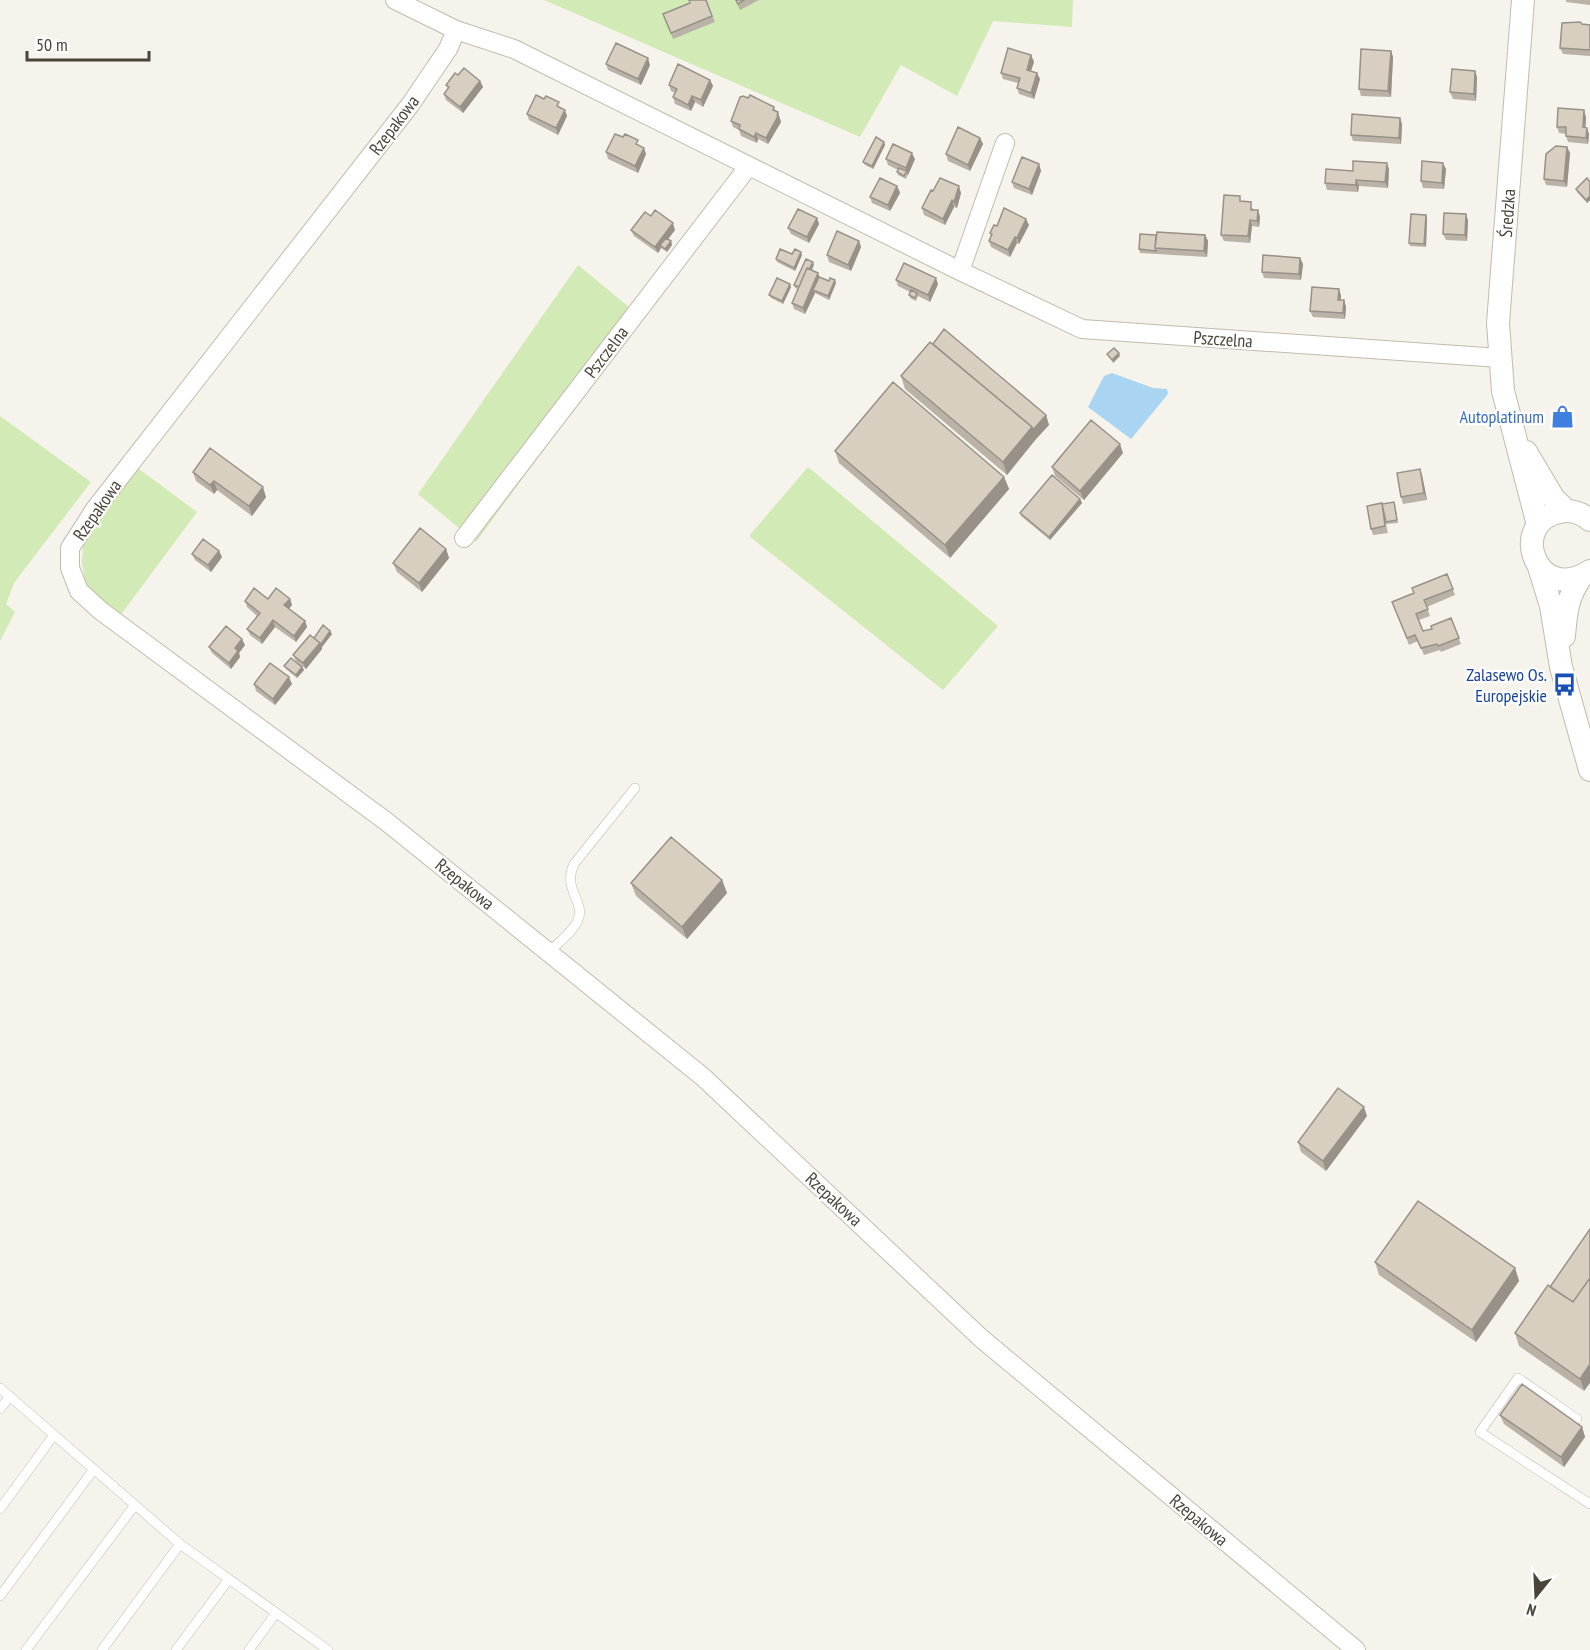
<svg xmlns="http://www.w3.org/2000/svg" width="1590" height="1650" viewBox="0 0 1590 1650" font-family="'PT Sans Narrow',sans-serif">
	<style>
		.green { fill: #d2eab5 }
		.water { fill: #a9d4f2 }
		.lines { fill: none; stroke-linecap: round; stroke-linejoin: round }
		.service-casing { stroke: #c2bbae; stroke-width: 10 }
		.minor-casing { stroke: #c2bbae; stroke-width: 20 }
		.tertiary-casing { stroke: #c2bbae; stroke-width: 24 }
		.service { stroke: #fff; stroke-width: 9 }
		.minor { stroke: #fff; stroke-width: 18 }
		.tertiary { stroke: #fff; stroke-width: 22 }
		.wall { fill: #bab2a6 }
		.shaded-wall { fill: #979187 }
		.building { fill: #d8cfc1; stroke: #979187; stroke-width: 1.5 }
		.labels { text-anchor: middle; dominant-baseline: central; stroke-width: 4.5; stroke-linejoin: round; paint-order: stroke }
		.street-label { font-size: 18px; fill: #4b4439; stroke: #fff }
		.shop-label { font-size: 18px; fill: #366cbe; stroke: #fff; text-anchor: end }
		.transit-label { font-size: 18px; fill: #164399; stroke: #fff; text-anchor: end }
	</style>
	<rect width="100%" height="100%" fill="#f6f3ec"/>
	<path class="green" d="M 544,0 L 1073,0 L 1072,27 L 993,21 L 957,96 L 901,65 L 860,137 Z
		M 578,265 L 629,307 L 647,308 L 476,542 L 418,494 Z
		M 0,416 L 91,482 L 14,583 L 6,604 L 15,612 L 0,641 Z
		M 135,466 L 197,512 L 120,616 L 87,591 L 82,563 L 83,543 Z
		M 808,467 L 998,626 L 943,690 L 749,536 Z"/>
	<path class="water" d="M 1112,373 L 1153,388 L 1167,389 L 1168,394 L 1131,439 L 1088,407 L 1104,376 Z"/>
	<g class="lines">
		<defs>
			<path id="service" d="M 549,952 C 558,943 573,932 578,920 C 586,903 562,889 574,864 L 635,788
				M 0,1388 L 180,1544 L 328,1650
				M 0,1409 L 10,1396
				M 1577,1419 L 1518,1378 L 1480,1432 L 1590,1504
				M 0,1509 L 54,1435
				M 0,1596 L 94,1469
				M 26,1650 L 135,1505
				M 102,1650 L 180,1544
				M 176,1650 L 229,1579
				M 249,1650 L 276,1613"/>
			<path id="minor" d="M 395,0 L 456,30 L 514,49 L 960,271 L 1082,329 L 1500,358
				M 456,30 L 448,49 L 410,105 L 95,509 L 70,548 L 70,568 L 79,591 L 101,611 L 387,822 L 703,1077 L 982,1339 L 1356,1650
				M 960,271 L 1005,143
				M 464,538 L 748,167"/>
			<path id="tertiary" d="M 1523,0 L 1498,323 L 1503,391 L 1538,525
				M 1526,452 L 1554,499 L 1566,510
				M 1590,520 C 1581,513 1571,509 1560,512 C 1507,522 1536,606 1590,571
				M 1539,567 L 1551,606 L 1561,667 L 1590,770
				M 1564,636 C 1566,612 1567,598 1581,577"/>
		</defs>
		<use href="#service" class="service-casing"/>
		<use href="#minor" class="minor-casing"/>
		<use href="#tertiary" class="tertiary-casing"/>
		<use href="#service" class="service"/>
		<use href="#minor" class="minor"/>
		<use href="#tertiary" class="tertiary"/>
	</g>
	<path class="wall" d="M 706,0 L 715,22 L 673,39 L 663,14 Z
		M 735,0 L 759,0 L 740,10 Z
		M 1566,0 L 1590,0 L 1590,5 L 1566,2 Z
		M 1582,24 L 1590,25 L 1590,56 L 1563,54 L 1560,48 Z
		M 1391,51 L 1393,57 L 1391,97 L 1361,96 L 1359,89 Z
		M 1031,55 L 1034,62 L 1031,71 L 1040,79 L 1034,99 L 1019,94 L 1017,88 L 1018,83 L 1003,79 L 1001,73 Z
		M 606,64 L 650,65 L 641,85 L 608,70 Z
		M 458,75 L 480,81 L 483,87 L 463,113 L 446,100 L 444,94 L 448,89 L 446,85 Z
		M 1477,77 L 1476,101 L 1453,99 L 1450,92 Z
		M 710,80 L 713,86 L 703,107 L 695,102 L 691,111 L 675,104 L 673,97 L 675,93 L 671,91 L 669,85 Z
		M 748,98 L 774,107 L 780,119 L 781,122 L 768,144 L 758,139 L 757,143 L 741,136 L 739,130 L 733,127 L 731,121 Z
		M 561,108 L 567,116 L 558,135 L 529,120 L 527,114 Z
		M 1586,117 L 1585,128 L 1589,134 L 1588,144 L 1568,142 L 1566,136 L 1566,134 L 1559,133 L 1557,127 Z
		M 1400,118 L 1402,124 L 1401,144 L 1353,141 L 1351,135 Z
		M 980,138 L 983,144 L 970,171 L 948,161 L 946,154 Z
		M 884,142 L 885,145 L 873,169 L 865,165 L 863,162 Z
		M 640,146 L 646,154 L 638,173 L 608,159 L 606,152 Z
		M 1567,147 L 1570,153 L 1567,187 L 1546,185 L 1544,179 Z
		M 886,159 L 915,159 L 908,175 L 908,174 L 906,179 L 898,175 L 897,172 L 898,170 L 888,165 Z
		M 1039,164 L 1041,171 L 1032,195 L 1014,188 L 1012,182 Z
		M 1389,169 L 1388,188 L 1359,186 L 1358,192 L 1327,190 L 1325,183 L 1353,171 Z
		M 1446,169 L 1444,189 L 1423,188 L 1421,181 Z
		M 1590,182 L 1590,200 L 1587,203 L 1577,192 L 1576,189 Z
		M 897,186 L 900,193 L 890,211 L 872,203 L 870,197 Z
		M 933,191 L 961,193 L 957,208 L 954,207 L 945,225 L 924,215 L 922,208 Z
		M 1242,202 L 1254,209 L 1253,210 L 1258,210 L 1260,217 L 1259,227 L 1252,226 L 1250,243 L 1224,241 L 1221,235 Z
		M 651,216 L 675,230 L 668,239 L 671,241 L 672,245 L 667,252 L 661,248 L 658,253 L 634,236 L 631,230 Z
		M 817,218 L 819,224 L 809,243 L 791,234 L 788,228 Z
		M 1427,218 L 1426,247 L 1410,246 L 1409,243 Z
		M 1468,220 L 1467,241 L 1446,240 L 1443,234 Z
		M 1029,225 L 1019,244 L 1017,243 L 1010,257 L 991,247 L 989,241 L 991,237 L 990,233 L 997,226 Z
		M 1156,235 L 1205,235 L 1208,241 L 1207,257 L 1140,253 L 1139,249 Z
		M 859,241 L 861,247 L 851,271 L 829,262 L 827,255 Z
		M 792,254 L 802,255 L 795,271 L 777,262 L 776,259 Z
		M 1300,258 L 1303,264 L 1301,280 L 1264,278 L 1262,272 Z
		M 814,265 L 811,270 L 819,277 L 836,283 L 829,300 L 815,293 L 805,314 L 794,309 L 792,303 L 798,289 L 795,288 L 794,285 Z
		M 896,280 L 938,284 L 930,302 L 918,296 L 916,301 L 910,298 L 909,295 L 910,292 L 898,286 Z
		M 790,284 L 791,287 L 783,304 L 771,298 L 769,295 Z
		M 1341,295 L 1341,300 L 1344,300 L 1346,307 L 1345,319 L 1313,317 L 1310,311 Z
		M 901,376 L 1046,415 L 1049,425 L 1036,439 L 1007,475 L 905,389 Z
		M 835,451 L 1004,477 L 1009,489 L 950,558 L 839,463 Z
		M 1123,453 L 1084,500 L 1055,476 L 1052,467 Z
		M 193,472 L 266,497 L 252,516 L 217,490 L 214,494 L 196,481 Z
		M 1422,475 L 1427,500 L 1403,504 L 1401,497 Z
		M 1080,499 L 1082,503 L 1050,540 L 1021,516 L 1020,513 Z
		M 1395,505 L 1398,523 L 1386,524 L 1388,533 L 1373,535 L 1371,529 Z
		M 446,549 L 449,558 L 422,592 L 397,572 L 393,563 Z
		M 219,551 L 222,557 L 211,572 L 195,560 L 192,554 Z
		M 1447,574 L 1455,595 L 1427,607 L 1430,616 L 1419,620 L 1423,631 L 1432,629 L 1451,618 L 1461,644 L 1441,652 L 1440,650 L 1424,655 L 1418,641 L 1409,645 L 1392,602 L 1414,593 Z
		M 290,599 L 292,605 L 289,609 L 305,621 L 307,627 L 296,642 L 275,627 L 262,644 L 250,635 L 247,629 L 257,616 L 247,607 L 245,601 Z
		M 330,631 L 332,634 L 322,647 L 322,649 L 306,669 L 296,661 L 293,655 L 314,638 Z
		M 245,645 L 239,653 L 240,657 L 231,669 L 212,653 L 209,647 Z
		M 284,666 L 302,667 L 304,670 L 297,678 L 286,669 Z
		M 254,684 L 292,684 L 275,705 L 256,691 Z
		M 722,880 L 727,893 L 687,939 L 636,896 L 631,883 Z
		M 1367,1116 L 1326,1171 L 1301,1152 L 1298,1142 Z
		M 1375,1262 L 1515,1268 L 1519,1281 L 1476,1342 L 1379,1275 Z
		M 1550,1287 L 1584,1391 L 1519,1346 L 1515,1333 Z
		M 1500,1415 L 1582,1427 L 1585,1437 L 1564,1467 L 1504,1424 Z"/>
	<path class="shaded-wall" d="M 1391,51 L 1393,57 L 1391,97 L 1388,91 Z
		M 1031,55 L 1034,62 L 1029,76 L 1027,70 Z
		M 648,58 L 650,65 L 641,85 L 638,79 Z
		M 1475,71 L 1477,77 L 1476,101 L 1474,94 Z
		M 1037,73 L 1040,79 L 1034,99 L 1031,93 Z
		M 710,80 L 713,86 L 703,107 L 701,100 Z
		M 480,81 L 483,87 L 463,113 L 460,107 Z
		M 692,96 L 695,102 L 691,111 L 688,105 Z
		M 565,110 L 567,116 L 558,135 L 556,128 Z
		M 1584,110 L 1586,117 L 1585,134 L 1583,127 Z
		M 778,112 L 781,122 L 768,144 L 766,138 Z
		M 1400,118 L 1402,124 L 1401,144 L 1399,138 Z
		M 1587,128 L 1589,134 L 1588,144 L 1586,138 Z
		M 756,133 L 758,139 L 757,143 L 754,137 Z
		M 980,138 L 983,144 L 970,171 L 968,165 Z
		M 884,142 L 885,145 L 873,169 L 872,166 Z
		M 1567,147 L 1570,153 L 1567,187 L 1564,181 Z
		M 644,148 L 646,154 L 638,173 L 635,166 Z
		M 912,153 L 915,159 L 908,175 L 906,168 Z
		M 1387,163 L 1389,169 L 1388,188 L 1385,182 Z
		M 1443,163 L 1446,169 L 1444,189 L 1442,183 Z
		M 1039,164 L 1041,171 L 1032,195 L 1029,189 Z
		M 1356,180 L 1359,186 L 1358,192 L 1356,185 Z
		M 897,186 L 900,193 L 890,211 L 888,205 Z
		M 959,186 L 961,193 L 957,208 L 954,202 Z
		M 1590,196 L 1590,200 L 1587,203 L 1586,200 Z
		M 952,200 L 954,207 L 945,225 L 943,219 Z
		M 1258,210 L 1260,217 L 1259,227 L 1257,221 Z
		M 1466,214 L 1468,220 L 1467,241 L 1465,235 Z
		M 1426,215 L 1427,218 L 1426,247 L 1424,244 Z
		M 817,218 L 819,224 L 809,243 L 807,237 Z
		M 1026,219 L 1029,225 L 1019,244 L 1017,238 Z
		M 1250,220 L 1252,226 L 1250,243 L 1248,236 Z
		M 673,223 L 675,230 L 662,247 L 660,245 L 661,248 L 658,253 L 655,247 Z
		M 1205,235 L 1208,241 L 1207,257 L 1204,251 Z
		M 1015,237 L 1017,243 L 1010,257 L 1008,250 Z
		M 671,241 L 672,245 L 667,252 L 665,249 Z
		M 859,241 L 861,247 L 851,271 L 848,265 Z
		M 801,252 L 802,255 L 795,271 L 794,268 Z
		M 1300,258 L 1303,264 L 1301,280 L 1299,274 Z
		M 813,262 L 814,265 L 802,291 L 801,288 Z
		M 818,273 L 821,280 L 813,290 L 815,293 L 805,314 L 803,308 Z
		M 936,278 L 938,284 L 930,302 L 928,295 Z
		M 835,280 L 836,283 L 829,300 L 828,296 Z
		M 790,284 L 791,287 L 783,304 L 782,301 Z
		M 1339,289 L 1341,295 L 1340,306 L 1338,300 Z
		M 1344,300 L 1346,307 L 1345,319 L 1343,313 Z
		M 1119,353 L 1120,356 L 1113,363 L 1112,360 Z
		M 1046,415 L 1049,425 L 1036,439 L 1007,475 L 1003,462 L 1032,427 Z
		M 1120,444 L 1123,453 L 1084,500 L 1080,491 Z
		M 1420,469 L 1422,475 L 1427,500 L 1424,493 Z
		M 1004,477 L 1009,489 L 950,558 L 945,545 Z
		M 214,481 L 217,490 L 214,494 L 210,485 Z
		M 263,487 L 266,497 L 252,516 L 249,506 Z
		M 1080,499 L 1082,503 L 1050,540 L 1049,537 Z
		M 446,549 L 449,558 L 422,592 L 419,583 Z
		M 219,551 L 222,557 L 211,572 L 208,565 Z
		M 290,599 L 292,605 L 287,611 L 284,605 Z
		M 273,620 L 275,627 L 262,644 L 260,638 Z
		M 305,621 L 307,627 L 296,642 L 294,636 Z
		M 330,631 L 332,634 L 322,647 L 322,649 L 306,669 L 303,663 Z
		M 242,639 L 245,645 L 239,653 L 240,657 L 231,669 L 229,663 L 235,648 Z
		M 302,667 L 304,670 L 297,678 L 296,675 Z
		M 289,677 L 292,684 L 275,705 L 273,699 Z
		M 722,880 L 727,893 L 687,939 L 682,927 Z
		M 1364,1107 L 1367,1116 L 1326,1171 L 1323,1161 Z
		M 1515,1268 L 1519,1281 L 1476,1342 L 1472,1330 Z
		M 1590,1364 L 1590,1383 L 1584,1391 L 1580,1379 Z
		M 1582,1427 L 1585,1437 L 1564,1467 L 1561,1457 Z"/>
	<path class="building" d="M 689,0 L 706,0 L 712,16 L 671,33 L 663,14 L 690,3 Z
		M 736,0 L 744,0 L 738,4 Z
		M 1580,22 L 1582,24 L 1590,25 L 1590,50 L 1560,48 L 1562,23 Z
		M 616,43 L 648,58 L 638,79 L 606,64 Z
		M 1008,48 L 1031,55 L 1027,70 L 1037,73 L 1031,93 L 1017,88 L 1020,78 L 1001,73 Z
		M 1361,49 L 1391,51 L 1388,91 L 1359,89 Z
		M 678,64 L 710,80 L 701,100 L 692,96 L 688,105 L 673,97 L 677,89 L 669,85 Z
		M 464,68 L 480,81 L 460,107 L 444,94 L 449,87 L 446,85 L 455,73 L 458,75 Z
		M 1452,69 L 1475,71 L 1474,94 L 1450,92 Z
		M 536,95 L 544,99 L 546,96 L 559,102 L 557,106 L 565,110 L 556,128 L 527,114 Z
		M 750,95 L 774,107 L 773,110 L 778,112 L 777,115 L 778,116 L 766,138 L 756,133 L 754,137 L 739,129 L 740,125 L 731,121 L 740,97 L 743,96 L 748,98 Z
		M 1558,108 L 1584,110 L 1583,127 L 1587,128 L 1586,138 L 1566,136 L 1566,127 L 1557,127 Z
		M 1352,114 L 1400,118 L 1399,138 L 1351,135 Z
		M 958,127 L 980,138 L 968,165 L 946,154 Z
		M 615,134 L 623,137 L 625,134 L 638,140 L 636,144 L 644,148 L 635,166 L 606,152 Z
		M 876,137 L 884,142 L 872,166 L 863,162 Z
		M 893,144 L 912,153 L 906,168 L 886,159 Z
		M 1556,146 L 1567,147 L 1564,181 L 1544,179 L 1546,154 Z
		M 1022,157 L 1039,164 L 1029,189 L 1012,182 Z
		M 1353,161 L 1387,163 L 1385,182 L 1356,180 L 1356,185 L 1325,183 L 1326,169 L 1353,171 Z
		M 1422,161 L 1443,163 L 1442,183 L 1421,181 Z
		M 899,168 L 907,171 L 904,176 L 897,172 Z
		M 880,178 L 897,186 L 888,205 L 870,197 Z
		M 940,178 L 959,186 L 954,202 L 952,200 L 943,219 L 922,208 L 931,190 L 933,191 Z
		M 1587,178 L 1590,182 L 1590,196 L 1586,200 L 1576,189 Z
		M 1224,195 L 1240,196 L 1240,201 L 1251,202 L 1251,210 L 1258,210 L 1257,221 L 1250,220 L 1248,236 L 1221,235 Z
		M 1004,208 L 1026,219 L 1017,238 L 1015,237 L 1008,250 L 989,241 L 992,234 L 990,233 L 994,225 L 997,226 Z
		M 798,209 L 817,218 L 807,237 L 788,228 Z
		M 655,210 L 673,223 L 655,247 L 631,230 L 645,212 L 651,216 Z
		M 1444,213 L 1466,214 L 1465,235 L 1443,234 Z
		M 1411,214 L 1426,215 L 1424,244 L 1409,243 Z
		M 837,231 L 859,241 L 848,265 L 827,255 Z
		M 1157,232 L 1205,235 L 1204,251 L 1155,248 Z
		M 1140,234 L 1156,235 L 1155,248 L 1156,251 L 1139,249 Z
		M 666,238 L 671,241 L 665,249 L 660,245 Z
		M 780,249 L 792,254 L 795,249 L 801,252 L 794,268 L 776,259 Z
		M 1263,255 L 1300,258 L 1299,274 L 1262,272 Z
		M 806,259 L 813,262 L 809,269 L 807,268 L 799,287 L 794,285 Z
		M 904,263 L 936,278 L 928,295 L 896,280 Z
		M 807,268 L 818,273 L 803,308 L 792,303 Z
		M 819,277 L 829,281 L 830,278 L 835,280 L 828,296 L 813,290 Z
		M 777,278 L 790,284 L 782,301 L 769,295 Z
		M 1312,287 L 1339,289 L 1338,300 L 1344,300 L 1343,313 L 1310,311 Z
		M 911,290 L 917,293 L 915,298 L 909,295 Z
		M 944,329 L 1046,415 L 1033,430 L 1032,427 L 933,344 Z
		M 930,342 L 1032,427 L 1003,462 L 901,376 Z
		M 1114,348 L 1119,353 L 1112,360 L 1107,354 Z
		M 893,382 L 1004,477 L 945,545 L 835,451 Z
		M 1091,420 L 1120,444 L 1080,491 L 1052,467 Z
		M 210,448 L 263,487 L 249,506 L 214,481 L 210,485 L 193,472 Z
		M 1420,469 L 1424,493 L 1401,497 L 1397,473 Z
		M 1052,475 L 1080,499 L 1049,537 L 1020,513 Z
		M 1394,502 L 1397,520 L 1386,522 L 1382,504 Z
		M 1382,503 L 1385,526 L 1371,529 L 1367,506 Z
		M 420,528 L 446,549 L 419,583 L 393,563 Z
		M 203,539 L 219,551 L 208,565 L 192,554 Z
		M 1447,574 L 1453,589 L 1424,600 L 1428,609 L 1416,614 L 1423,631 L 1432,629 L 1431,626 L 1451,618 L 1459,638 L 1438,646 L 1437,644 L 1421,648 L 1415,635 L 1407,638 L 1392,602 L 1414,593 L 1412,588 Z
		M 254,588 L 268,599 L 276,588 L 290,599 L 284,605 L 305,621 L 294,636 L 273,620 L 260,638 L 247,629 L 260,613 L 245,601 Z
		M 323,625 L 330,631 L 321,644 L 314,638 Z
		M 226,626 L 242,639 L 235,648 L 238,651 L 229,663 L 209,647 Z
		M 310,635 L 320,643 L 303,663 L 293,655 Z
		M 291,658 L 302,667 L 296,675 L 284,666 Z
		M 270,663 L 289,677 L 273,699 L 254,684 Z
		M 671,837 L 722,880 L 682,927 L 631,883 Z
		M 1338,1088 L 1364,1107 L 1323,1161 L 1298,1142 Z
		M 1418,1201 L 1515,1268 L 1472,1330 L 1375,1262 Z
		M 1590,1229 L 1590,1278 L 1573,1302 L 1550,1287 Z
		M 1590,1278 L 1590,1364 L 1580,1379 L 1515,1333 L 1548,1285 L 1573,1302 Z
		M 1522,1384 L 1582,1427 L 1561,1457 L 1500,1415 Z"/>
	<defs>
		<symbol id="shop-bare" viewBox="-9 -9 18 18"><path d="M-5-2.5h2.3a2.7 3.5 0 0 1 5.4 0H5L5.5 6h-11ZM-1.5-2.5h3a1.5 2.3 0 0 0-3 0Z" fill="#3f7fe0" stroke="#fff" stroke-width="2.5" paint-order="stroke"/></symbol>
		<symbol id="bus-bare" viewBox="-9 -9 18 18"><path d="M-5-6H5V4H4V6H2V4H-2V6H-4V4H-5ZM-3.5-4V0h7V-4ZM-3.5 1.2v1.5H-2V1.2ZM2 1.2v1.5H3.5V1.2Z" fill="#1a4fb4" stroke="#fff" stroke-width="2.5" paint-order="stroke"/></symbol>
	</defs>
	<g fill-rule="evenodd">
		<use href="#shop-bare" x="1546" y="400" width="33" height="33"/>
		<use href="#bus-bare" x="1548" y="668" width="33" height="33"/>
	</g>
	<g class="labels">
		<g class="street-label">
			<text transform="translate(394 125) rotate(-53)">Rzepakowa</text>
			<text transform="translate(1507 213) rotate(-86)">Średzka</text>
			<text transform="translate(1223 339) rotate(4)">Pszczelna</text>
			<text transform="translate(606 352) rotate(-53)">Pszczelna</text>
			<text transform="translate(97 510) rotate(-55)">Rzepakowa</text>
			<text transform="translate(465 884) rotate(39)">Rzepakowa</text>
			<text transform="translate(834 1199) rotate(43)">Rzepakowa</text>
			<text transform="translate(1199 1520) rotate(40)">Rzepakowa</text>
		</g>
		<g class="shop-label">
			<text x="1544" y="416">Autoplatinum</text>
		</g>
		<g class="transit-label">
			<text x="1547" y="674">Zalasewo Os.<tspan x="1547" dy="21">Europejskie</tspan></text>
		</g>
	</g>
	<g transform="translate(1536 1596) rotate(198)" stroke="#ffffff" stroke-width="4.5" paint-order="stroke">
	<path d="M0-4.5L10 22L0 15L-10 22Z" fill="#4b4439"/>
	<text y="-9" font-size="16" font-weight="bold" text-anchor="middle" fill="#4b4439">N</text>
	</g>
	<path d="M27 51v9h122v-9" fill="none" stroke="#4b4439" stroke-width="3"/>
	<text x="36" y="51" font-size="18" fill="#4b4439" stroke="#ffffff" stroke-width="4.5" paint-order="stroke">50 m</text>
</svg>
